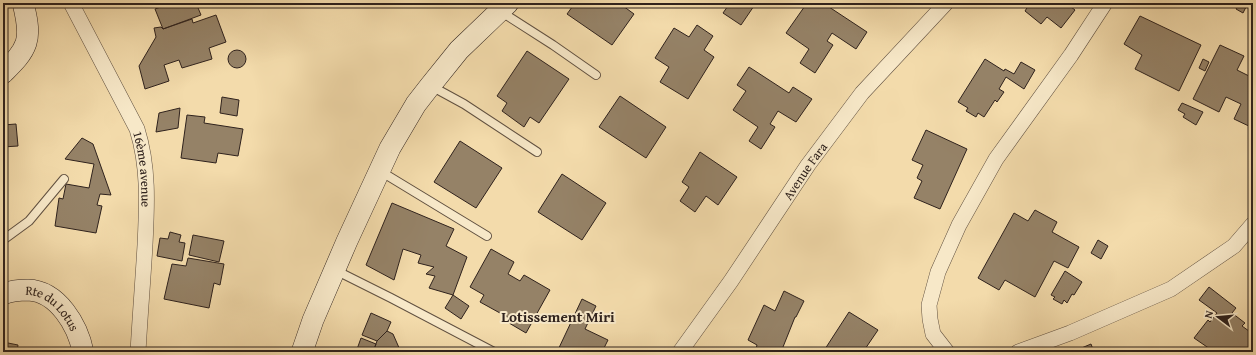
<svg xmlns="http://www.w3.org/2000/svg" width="1256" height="355" viewBox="0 0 1256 355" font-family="'Gentium Book Plus',serif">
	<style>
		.building { fill: #958267; stroke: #2f221d }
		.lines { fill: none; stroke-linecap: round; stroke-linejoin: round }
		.lane-casing { stroke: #605040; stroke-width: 10 }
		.street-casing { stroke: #605040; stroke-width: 16 }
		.secondary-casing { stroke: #2f221d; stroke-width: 22 }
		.lane { stroke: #f7e8c8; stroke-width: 8 }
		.street { stroke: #f7e8c8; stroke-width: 15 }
		.secondary { stroke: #f7e8c8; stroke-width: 21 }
		.labels { text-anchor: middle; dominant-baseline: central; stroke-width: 4; stroke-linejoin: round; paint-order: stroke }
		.street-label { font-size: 13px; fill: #2f221d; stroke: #f7e8c8 }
		.quarter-label { font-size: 15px; font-weight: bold; fill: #2f221d; stroke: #f7e8c8 }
	</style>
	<rect width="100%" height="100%" fill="#f3dbab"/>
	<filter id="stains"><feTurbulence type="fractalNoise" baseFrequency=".005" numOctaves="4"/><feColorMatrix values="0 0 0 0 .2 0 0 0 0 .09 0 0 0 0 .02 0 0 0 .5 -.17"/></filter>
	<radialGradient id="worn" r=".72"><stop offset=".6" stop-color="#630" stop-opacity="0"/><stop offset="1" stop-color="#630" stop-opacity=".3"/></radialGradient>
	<path class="building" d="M 172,3 L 196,3 L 201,15 L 163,29 L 155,9 Z
		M 575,3 L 619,3 L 634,14 L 612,45 L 567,14 Z
		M 730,3 L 756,3 L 741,25 L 723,13 Z
		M 807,3 L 823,3 L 867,32 L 856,49 L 832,33 L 827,41 L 833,45 L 815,73 L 800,63 L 809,49 L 786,33 Z
		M 1030,3 L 1050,3 L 1052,5 L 1053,3 L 1066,3 L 1075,10 L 1061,28 L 1047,17 L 1041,24 L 1025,11 Z
		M 1239,3 L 1248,3 L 1243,13 L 1236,9 Z
		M 216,15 L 226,42 L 209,48 L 212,59 L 182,68 L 179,60 L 164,65 L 169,81 L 145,89 L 139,66 L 156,37 L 154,28 L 161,27 L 163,29 L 192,19 L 193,23 Z
		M 1140,16 L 1201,45 L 1179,91 L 1135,69 L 1142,55 L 1124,44 Z
		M 697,25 L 713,36 L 704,50 L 714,57 L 688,99 L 660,82 L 669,67 L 655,58 L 674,28 L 689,37 Z
		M 1220,45 L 1244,56 L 1237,70 L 1253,78 L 1253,128 L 1234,119 L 1241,104 L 1226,97 L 1219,112 L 1193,99 Z
		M228 59a9 9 0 1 1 18 0a9 9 0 1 1-18 0Z
		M 527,51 L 569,79 L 539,123 L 530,117 L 524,127 L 502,111 L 507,103 L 497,96 Z
		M 985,59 L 1004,71 L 1005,69 L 1014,74 L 1021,62 L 1035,70 L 1024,89 L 1006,77 L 999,89 L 1004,92 L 997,102 L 995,100 L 984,117 L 978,113 L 976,117 L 966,111 L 968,108 L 958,102 Z
		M 1203,59 L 1209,62 L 1205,71 L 1199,68 Z
		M 749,67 L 789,93 L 793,87 L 812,99 L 796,122 L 778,111 L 770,124 L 775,127 L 761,149 L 749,141 L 758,127 L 733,110 L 746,91 L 737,85 Z
		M 620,96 L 666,127 L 646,158 L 599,127 Z
		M 222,97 L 239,100 L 237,116 L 220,113 Z
		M 1182,103 L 1203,112 L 1196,125 L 1183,117 L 1185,114 L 1178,110 Z
		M 180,108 L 178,128 L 156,132 L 159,113 Z
		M 187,115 L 205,117 L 204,123 L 243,129 L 238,156 L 218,153 L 216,163 L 181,158 Z
		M 16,124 L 18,146 L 3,147 L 3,125 Z
		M 926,130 L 967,149 L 940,209 L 914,198 L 922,181 L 917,178 L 923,165 L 912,160 Z
		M 82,138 L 93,144 L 111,195 L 100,194 L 97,205 L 102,206 L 96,233 L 55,226 L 59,198 L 63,199 L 66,184 L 89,188 L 94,164 L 65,159 Z
		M 460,141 L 502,168 L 476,208 L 434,182 Z
		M 700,152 L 737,177 L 718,205 L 706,196 L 695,212 L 680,201 L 689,187 L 682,182 Z
		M 562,174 L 606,203 L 582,240 L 538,212 Z
		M 392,203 L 454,229 L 446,246 L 467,257 L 453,295 L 429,288 L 435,276 L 426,274 L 434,267 L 418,263 L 421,255 L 403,249 L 394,280 L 366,265 Z
		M 1035,210 L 1057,222 L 1052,232 L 1079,247 L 1068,268 L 1054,261 L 1035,297 L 1005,280 L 999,290 L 978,278 L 1014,213 L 1028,221 Z
		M 170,232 L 181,235 L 179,242 L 185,243 L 182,261 L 157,256 L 160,238 L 168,239 Z
		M 193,235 L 224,241 L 219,262 L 189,255 Z
		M 1098,240 L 1108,246 L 1101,259 L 1091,253 Z
		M 491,249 L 514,262 L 508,274 L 520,281 L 524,275 L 550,290 L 526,333 L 509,323 L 513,316 L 511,314 L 509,318 L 480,302 L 484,295 L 470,287 Z
		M 188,258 L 224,264 L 220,285 L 214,283 L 209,308 L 164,299 L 172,264 L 186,266 Z
		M 1065,271 L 1082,282 L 1074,295 L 1072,294 L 1067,303 L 1064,300 L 1062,304 L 1053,299 L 1055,297 L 1051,295 Z
		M 1209,287 L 1236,308 L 1232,313 L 1245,323 L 1242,326 L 1253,334 L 1253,352 L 1208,352 L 1210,349 L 1194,338 L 1208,320 L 1210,322 L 1217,313 L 1199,300 Z
		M 784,291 L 804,301 L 796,317 L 795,317 L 781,352 L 755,352 L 757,345 L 748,340 L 764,305 L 775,311 Z
		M 453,295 L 469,306 L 461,319 L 445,308 Z
		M 582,299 L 596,306 L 585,329 L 608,340 L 602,352 L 557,352 Z
		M 849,312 L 878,330 L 863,352 L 830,352 L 825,349 Z
		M 371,313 L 391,322 L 387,331 L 377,341 L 362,335 Z
		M 387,331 L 393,334 L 400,350 L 399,352 L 373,352 L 377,341 Z
		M 361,338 L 376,344 L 373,352 L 356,352 Z
		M 3,342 L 18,345 L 17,352 L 3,352 Z
		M 1091,344 L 1094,352 L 1072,352 Z
		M 903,347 L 908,352 L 898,352 Z
		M 40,349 L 53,352 L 39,352 Z"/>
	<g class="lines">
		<defs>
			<path id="lane" d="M 500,11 L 553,45 L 596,75
				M 431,86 L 464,104 L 537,152
				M 380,171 L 487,236
				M 3,240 L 29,221 L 64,179
				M 335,270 L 391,298 L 494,352"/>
			<g id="street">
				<path id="s1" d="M 71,3 L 137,129 C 149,167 147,205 145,245 C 143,280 140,316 138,352"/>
				<path id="s2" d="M 680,352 L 731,281 L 808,165 L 862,93 L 946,3"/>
				<path d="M 947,352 L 933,334 L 930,319 L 929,305 L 938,272 L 959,225 L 996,159 L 1071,55 L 1105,3"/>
				<path d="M 1018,352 L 1070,333 L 1171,289 L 1234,246 L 1253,224"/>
			</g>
			<g id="secondary">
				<path d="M 3,73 C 12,64 22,55 26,43 C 30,31 26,15 23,3"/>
				<path id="s3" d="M 3,294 C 11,291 19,290 28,290 C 58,291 78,326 83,352"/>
				<path d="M 302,352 L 313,320 L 347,241 L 390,148 L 416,104 L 430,86 L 459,50 L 508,3"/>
			</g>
		</defs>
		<use href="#lane" class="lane-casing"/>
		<use href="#street" class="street-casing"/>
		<use href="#secondary" class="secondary-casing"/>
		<use href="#lane" class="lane"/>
		<use href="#street" class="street"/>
		<use href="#secondary" class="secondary"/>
	</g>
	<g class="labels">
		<g class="street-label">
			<text stroke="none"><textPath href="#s1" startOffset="183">16ème avenue</textPath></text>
			<text stroke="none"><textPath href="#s2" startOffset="220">Avenue Fara</textPath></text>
			<text stroke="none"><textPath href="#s3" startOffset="57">Rte du Lotus</textPath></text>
		</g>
		<g class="quarter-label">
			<text x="558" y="316">Lotissement Miri</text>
		</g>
	</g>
	<rect width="1256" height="355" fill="none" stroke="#f3dbab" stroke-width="16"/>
	<rect x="4" y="4" width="1248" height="347" fill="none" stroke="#2f221d" stroke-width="2"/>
	<rect x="8" y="8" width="1240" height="339" fill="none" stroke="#2f221d"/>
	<g transform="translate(1218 317) rotate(286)" stroke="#f7e8c8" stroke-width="3" paint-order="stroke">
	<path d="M0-3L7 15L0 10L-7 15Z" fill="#2f221d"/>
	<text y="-6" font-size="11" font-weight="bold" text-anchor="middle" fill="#2f221d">N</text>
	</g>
	<rect width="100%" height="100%" filter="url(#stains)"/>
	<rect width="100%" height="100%" fill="url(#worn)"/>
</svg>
